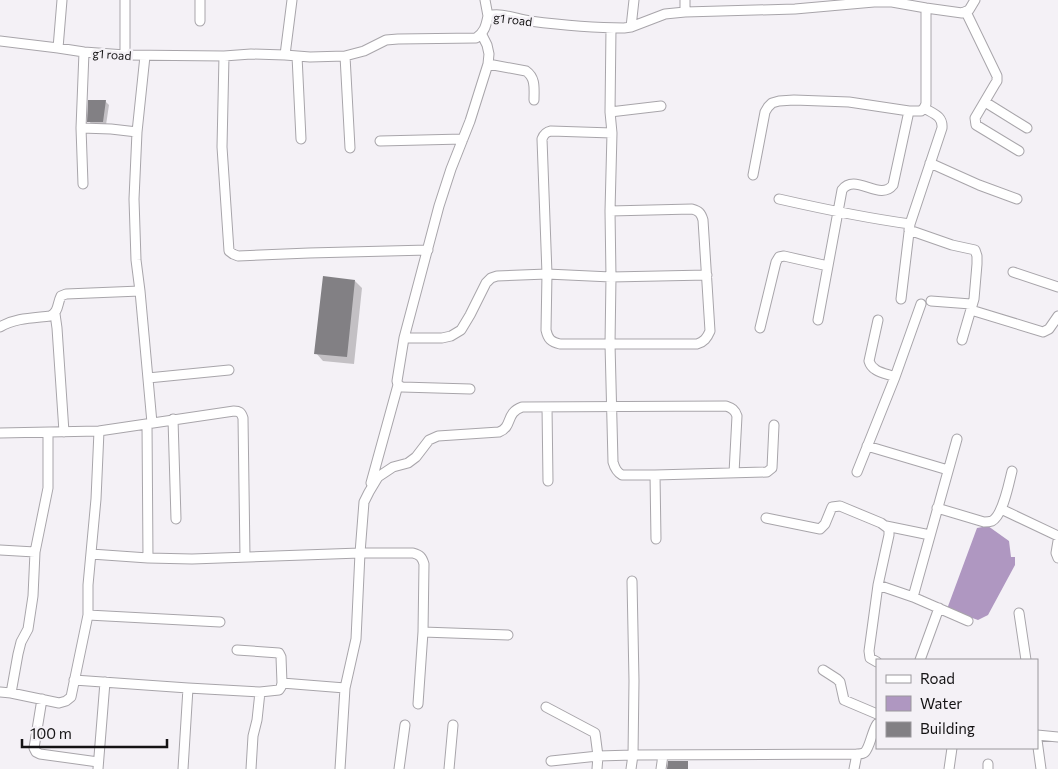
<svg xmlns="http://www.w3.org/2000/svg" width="1058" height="769" viewBox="0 0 1058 769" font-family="Commissioner,sans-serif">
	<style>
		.water { fill: #af97c1 }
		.shadow { fill: #0003 }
		.building { fill: #828084 }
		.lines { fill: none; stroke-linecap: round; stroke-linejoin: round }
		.street-casing { stroke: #a8a5aa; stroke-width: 11 }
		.street { stroke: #fff; stroke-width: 9 }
		.labels { text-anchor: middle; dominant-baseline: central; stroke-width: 5; stroke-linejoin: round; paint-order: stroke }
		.street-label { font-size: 12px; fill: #141314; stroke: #f4f1f6 }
	</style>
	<rect width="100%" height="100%" fill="#f4f1f6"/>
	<path class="water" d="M 988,526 L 1009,541 L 1011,557 L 1015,557 L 1015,565 L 988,615 L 978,620 L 947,609 L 977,528 Z"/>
	<path class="shadow" d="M 105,101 L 109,105 L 106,125 L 92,125 L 89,121 Z
		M 355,281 L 362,288 L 354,364 L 323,361 L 316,353 Z"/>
	<path class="building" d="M 88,100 L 106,100 L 103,122 L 87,122 Z
		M 323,276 L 355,280 L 347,357 L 314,354 Z
		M 668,761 L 688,761 L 688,769 L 667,769 Z"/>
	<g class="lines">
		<defs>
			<path id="street" d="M 200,0 L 200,21
				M 485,0 L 488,16
				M 685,0 L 685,12
				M 966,12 L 997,76 L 997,81 L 995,84 L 975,118 L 976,125 L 1019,151
				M 631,27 L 634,0
				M 611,28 L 610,112 L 612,133 L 610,211 L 611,277 L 610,344 L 613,462 C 615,469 617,472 622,475 L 655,475 L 767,472 L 772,468 L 774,425
				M 0,41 L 58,48 L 84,52 L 125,55 L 224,56 L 251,54 L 285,55 L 310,57 L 345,56 L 364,51 L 386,40 L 398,39 L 476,38 C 485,32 486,25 488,16 C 501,12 516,19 530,21 C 561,25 593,28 624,28 L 631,27 L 665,14 L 685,12 L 795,9 L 874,2 L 892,2 L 926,8 L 962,13 L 969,10 L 975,0
				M 58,48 L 62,0
				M 125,55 L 125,0
				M 285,55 L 292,0
				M 145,56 L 137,132 L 134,199 L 136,260 L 140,291 L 152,423
				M 224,56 L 222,147 L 229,251 L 233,254 L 238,256 L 309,253 L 428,250
				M 297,56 L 301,139
				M 345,56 L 350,148
				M 488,64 L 526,71 C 536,78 534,89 534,100
				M 985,102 L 1027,128
				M 610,112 L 661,106
				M 81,128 L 111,129 L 137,132
				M 380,141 L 463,139
				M 930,163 L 979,185 L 1017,199
				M 753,175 L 765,112 L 768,107 L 772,103 L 779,101 L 794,100 L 849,102 L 909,111 L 921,111 L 924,108 L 926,104 L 926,8
				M 83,184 L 81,128 L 84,52
				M 779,199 C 823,209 866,218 910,224
				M 610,211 L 692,209 C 699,211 701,213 703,220 L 710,331 C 707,338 704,342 697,344 L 560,344 C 551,342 548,339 546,330 L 547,274 L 542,139 C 544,134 546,132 551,131 L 612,133
				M 909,230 L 952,245 L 975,250 L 977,256 L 977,264 L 974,299 L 962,340
				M 1013,272 L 1058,287
				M 901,299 L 910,224 L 942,128 C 943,116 934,114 924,108
				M 931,301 L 971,304 L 971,310 L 1043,332 L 1049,329 L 1058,316
				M 55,314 L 57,328 L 64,432
				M 818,320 L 842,190 C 855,172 880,202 893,185 L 909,111
				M 878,320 L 869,361 C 872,372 885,373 895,377
				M 0,327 C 15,318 33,318 50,316 C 59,312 57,304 61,296 L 66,294 L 140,291
				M 760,328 L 776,262 L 779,257 L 784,256 L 828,266
				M 404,338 L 442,338 L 451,336 L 461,330 L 470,315 L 486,283 L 491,278 L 497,276 L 547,274 L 611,277 L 707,275
				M 148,378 L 229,370
				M 470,389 L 402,387 L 398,385 L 397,381 L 404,338 L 439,206 L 451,169 L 470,121 L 488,64 L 489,54 L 487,45 L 482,35
				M 547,407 L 548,481
				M 173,419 L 176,519
				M 147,424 L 148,558
				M 0,433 L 99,431 L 234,411 C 239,411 241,412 243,418 L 245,557
				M 867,446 L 948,470
				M 857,472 L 895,377 L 921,304
				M 655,475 L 656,539
				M 371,483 L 398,385
				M 937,508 L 984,522 C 987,522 989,522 992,521 C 1003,515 1009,483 1012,471
				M 1001,509 L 1058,536
				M 766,518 L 820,529 L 825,524 L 832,507 L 840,506 L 881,523 L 889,529 L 889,535 L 878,585 L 869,651 L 870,658 L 877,662
				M 886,526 L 930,535
				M 1058,541 L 1056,553 L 1058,558
				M 0,550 L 35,552
				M 91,554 L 148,558 L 192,559 L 360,553 L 413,553 C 420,555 422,557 424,564 L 423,632 L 418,704
				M 878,585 L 913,597 L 968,621
				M 913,597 L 957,439
				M 1019,613 L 1026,660
				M 88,615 L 220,622
				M 423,632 L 508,635
				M 920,660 L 939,608
				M 823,670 L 837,679 L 840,682 L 844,700 L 877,714
				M 74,680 L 188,688 L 260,692 L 279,690 L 281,687 L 282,683 L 281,657 L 279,653 L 237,650
				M 282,683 L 345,688 L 340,769
				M 345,688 L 356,639 L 360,553 L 364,502 L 369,492 L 378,477 L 393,467 L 408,463 L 416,457 L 429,440 L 438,436 L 499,432 C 513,427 505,413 522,407 L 726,406 C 732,408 735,410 737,416 L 734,473
				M 0,692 L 11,693 L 59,703 L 66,701 L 71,697 L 88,615 L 88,585 L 96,499 L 99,431
				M 11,693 L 18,654 L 21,642 L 28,629 L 33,596 L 35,552 L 48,488 L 48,433
				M 42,699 L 34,748 L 36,752 L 40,754 L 98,762
				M 546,707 L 595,733 L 598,756 L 597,769
				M 1037,735 L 1058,737
				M 1037,740 L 1041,769
				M 551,761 L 598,756 L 633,755 L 857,754 C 860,754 863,754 865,752 C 870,747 872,731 877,724
				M 98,769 L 105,682
				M 183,769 L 188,688
				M 251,769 L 253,736 L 257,720 L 260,692
				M 399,769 L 405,725
				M 449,769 L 453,725
				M 631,769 L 633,755 L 634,681 L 632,581
				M 661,769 L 663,755
				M 854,769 L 857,754
				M 949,769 L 952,748
				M 988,769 L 988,764"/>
		</defs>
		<use href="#street" class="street-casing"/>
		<use href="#street" class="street"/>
	</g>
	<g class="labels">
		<g class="street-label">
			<text transform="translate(513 19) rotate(7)">g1 road</text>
			<text transform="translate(112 54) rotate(4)">g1 road</text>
		</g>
	</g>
	<rect x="876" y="659" width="162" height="90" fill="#f4f1f6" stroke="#9a989c"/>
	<rect x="886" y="675" width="25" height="8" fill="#ffffff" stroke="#9a989c"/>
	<text x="920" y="684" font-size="15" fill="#141314">Road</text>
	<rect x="886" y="696" width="25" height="15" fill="#af97c1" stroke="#9a989c"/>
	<text x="920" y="709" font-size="15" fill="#141314">Water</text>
	<rect x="886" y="722" width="25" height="15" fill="#828084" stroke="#9a989c"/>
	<text x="920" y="734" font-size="15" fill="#141314">Building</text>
	<path d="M22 739v8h145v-8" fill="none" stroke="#141314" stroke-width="2.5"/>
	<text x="30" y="739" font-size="15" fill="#141314" stroke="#f4f1f6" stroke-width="4" paint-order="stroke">100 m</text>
</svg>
